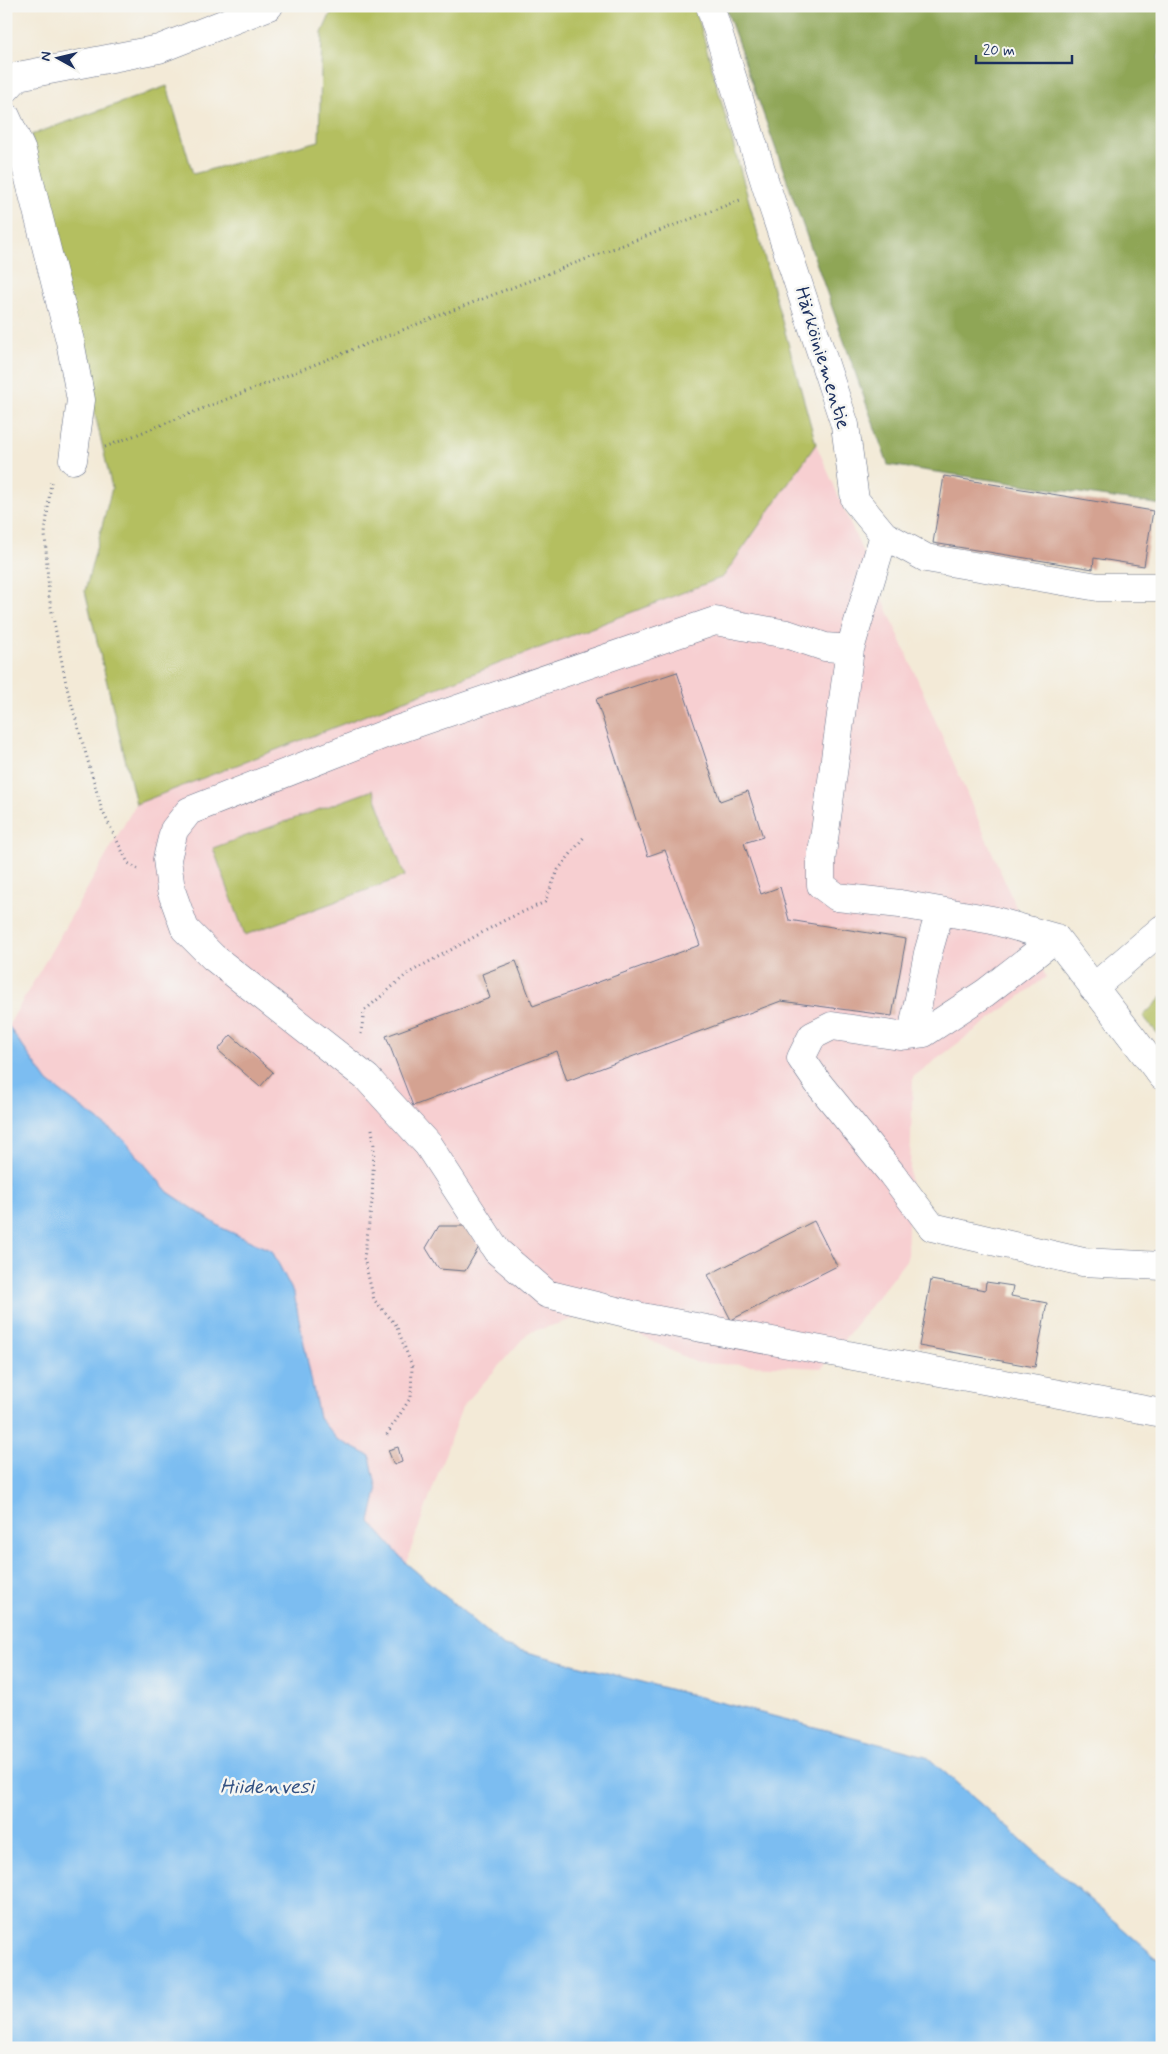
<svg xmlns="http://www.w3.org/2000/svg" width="1168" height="2054" viewBox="0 0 1168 2054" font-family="Mynerve,sans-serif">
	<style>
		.built { fill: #f7cfd1 }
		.green { fill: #b4bf61; stroke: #687760 }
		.forest { fill: #8fa657; stroke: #556a5a }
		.water { fill: #7cbdf1; stroke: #4c76a8 }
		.building { fill: #d4a291 }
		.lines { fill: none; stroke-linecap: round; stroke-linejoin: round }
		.minor-casing { stroke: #677088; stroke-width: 29 }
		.path { stroke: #677088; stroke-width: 3; stroke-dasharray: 1 4; stroke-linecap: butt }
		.minor { stroke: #fff; stroke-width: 28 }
		.labels { text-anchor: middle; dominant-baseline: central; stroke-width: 5; stroke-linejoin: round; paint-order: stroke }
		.street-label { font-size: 20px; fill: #1b2f5e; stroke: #f6f6f2 }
		.water-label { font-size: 21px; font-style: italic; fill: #335283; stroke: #f6f6f2 }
	</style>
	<rect width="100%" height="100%" fill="#f6f6f2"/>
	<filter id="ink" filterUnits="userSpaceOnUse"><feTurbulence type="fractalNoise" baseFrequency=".02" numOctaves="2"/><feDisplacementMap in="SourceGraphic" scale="10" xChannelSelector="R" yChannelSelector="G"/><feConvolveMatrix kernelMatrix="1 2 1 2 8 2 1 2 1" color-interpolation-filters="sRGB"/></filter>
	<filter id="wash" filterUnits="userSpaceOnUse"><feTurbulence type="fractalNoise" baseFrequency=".0096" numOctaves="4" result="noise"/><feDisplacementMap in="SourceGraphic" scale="20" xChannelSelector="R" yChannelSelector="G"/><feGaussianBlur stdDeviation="1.12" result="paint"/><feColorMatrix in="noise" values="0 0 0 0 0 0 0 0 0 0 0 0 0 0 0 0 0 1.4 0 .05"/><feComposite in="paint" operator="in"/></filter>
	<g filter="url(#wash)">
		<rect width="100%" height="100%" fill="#f3ead7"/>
		<path class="built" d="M 816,444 L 1046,977 L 913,1077 L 907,1259 L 822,1368 L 697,1363 L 593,1313 L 528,1333 L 462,1407 L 406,1563 L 370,1522 L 377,1491 L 370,1456 L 337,1439 L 319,1418 L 294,1294 L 272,1251 L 222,1228 L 168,1192 L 124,1140 L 48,1082 L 8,1026 L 136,804 L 723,577 Z"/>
		<path class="green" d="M 334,6 L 695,6 L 816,444 L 723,577 L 136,804 L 85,591 L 112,488 L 31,135 L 167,86 L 193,174 L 319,141 L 322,33 Z
			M 373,790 L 405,876 L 245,935 L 213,848 Z
			M 1162,997 L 1162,1039 L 1143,1016 Z"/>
		<path class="forest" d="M 725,6 L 1162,6 L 1159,78 L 1162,82 L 1162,505 L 888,465 Z"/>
		<path class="water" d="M 6,1023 L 48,1082 L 124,1140 L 168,1192 L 222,1228 L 272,1251 L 294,1294 L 319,1418 L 337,1439 L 370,1456 L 377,1491 L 370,1522 L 406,1563 L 504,1646 L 926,1756 L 1162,1963 L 1162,2048 L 6,2048 Z"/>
		<g id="blocks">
			<path class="building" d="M 944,476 L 1153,511 L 1144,566 L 1094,558 L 1093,569 L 933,543 Z
				M 677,672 L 720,801 L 748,791 L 763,837 L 744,843 L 761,894 L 780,887 L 789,920 L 906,939 L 892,1016 L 781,1001 L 567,1081 L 557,1051 L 413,1106 L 386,1036 L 490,998 L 482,974 L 516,961 L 533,1006 L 700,945 L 665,850 L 648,856 L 596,699 Z
				M 231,1035 L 273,1072 L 260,1087 L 218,1050 Z
				M 814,1221 L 837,1266 L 731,1320 L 708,1275 Z
				M 439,1226 L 465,1226 L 479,1247 L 465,1271 L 439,1269 L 426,1248 Z
				M 931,1280 L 985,1290 L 986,1282 L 1013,1286 L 1011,1296 L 1047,1303 L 1035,1367 L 919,1346 Z
				M 398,1447 L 402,1462 L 394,1465 L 388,1450 Z"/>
		</g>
	</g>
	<g filter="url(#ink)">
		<use href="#blocks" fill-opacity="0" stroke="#677088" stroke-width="1"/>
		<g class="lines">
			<defs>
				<path id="minor" d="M 710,6 L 767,189 L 845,425 L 855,500 L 884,535 L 926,558 L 1098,587 L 1162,587
					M 6,89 L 18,76 L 159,49 L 269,6
					M 6,116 L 22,151 L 70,341 L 81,400 L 73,460
					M 884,535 L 850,649 L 821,861 L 821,885 L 837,897 L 900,904 L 992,920 L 1056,938 L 1162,1076
					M 850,649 L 825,647 L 787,634 L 715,621 L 385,734 L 189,811 L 174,830 L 167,859 L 171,890 L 185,929 L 213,957 L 367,1078 L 428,1145 L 497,1251 L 547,1294 L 642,1317 L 1162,1413
					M 1056,938 L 985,993 L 924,1033 L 900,1036 L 832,1026 L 812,1036 L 801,1058 L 818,1083 L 892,1174 L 932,1227 L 1083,1262 L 1162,1266
					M 1093,988 L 1162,929
					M 912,1034 L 928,953 L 940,911"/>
			</defs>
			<use href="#minor" class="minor-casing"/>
			<path class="path" d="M 105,447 L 443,314 L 740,200
				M 51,482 L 45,534 L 49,597 L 67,688 L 102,810 L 128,863 L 138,869
				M 361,1034 L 364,1011 L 407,974 L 505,920 L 545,902 L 558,870 L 584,837
				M 372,1129 L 374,1145 L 372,1202 L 364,1258 L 374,1300 L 396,1325 L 412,1366 L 411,1397 L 386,1436"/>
			<use href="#minor" class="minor"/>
		</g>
	</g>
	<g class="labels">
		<g class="street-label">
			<text transform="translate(822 358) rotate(73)">Härköiniementie</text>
		</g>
		<g class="water-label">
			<text x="267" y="1787">Hiidenvesi</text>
		</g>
	</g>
	<rect width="1168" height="2054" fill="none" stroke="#f6f6f2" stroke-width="25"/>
	<g transform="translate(58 58) rotate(278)" stroke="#f6f6f2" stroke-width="4" paint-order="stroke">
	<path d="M0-4L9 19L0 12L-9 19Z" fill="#1b2f5e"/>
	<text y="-8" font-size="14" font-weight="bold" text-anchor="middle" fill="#1b2f5e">N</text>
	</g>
	<path d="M976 55v8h96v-8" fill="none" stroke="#1b2f5e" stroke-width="2.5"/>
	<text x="983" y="55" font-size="15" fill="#1b2f5e" stroke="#f6f6f2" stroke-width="4" paint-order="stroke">20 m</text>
</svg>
